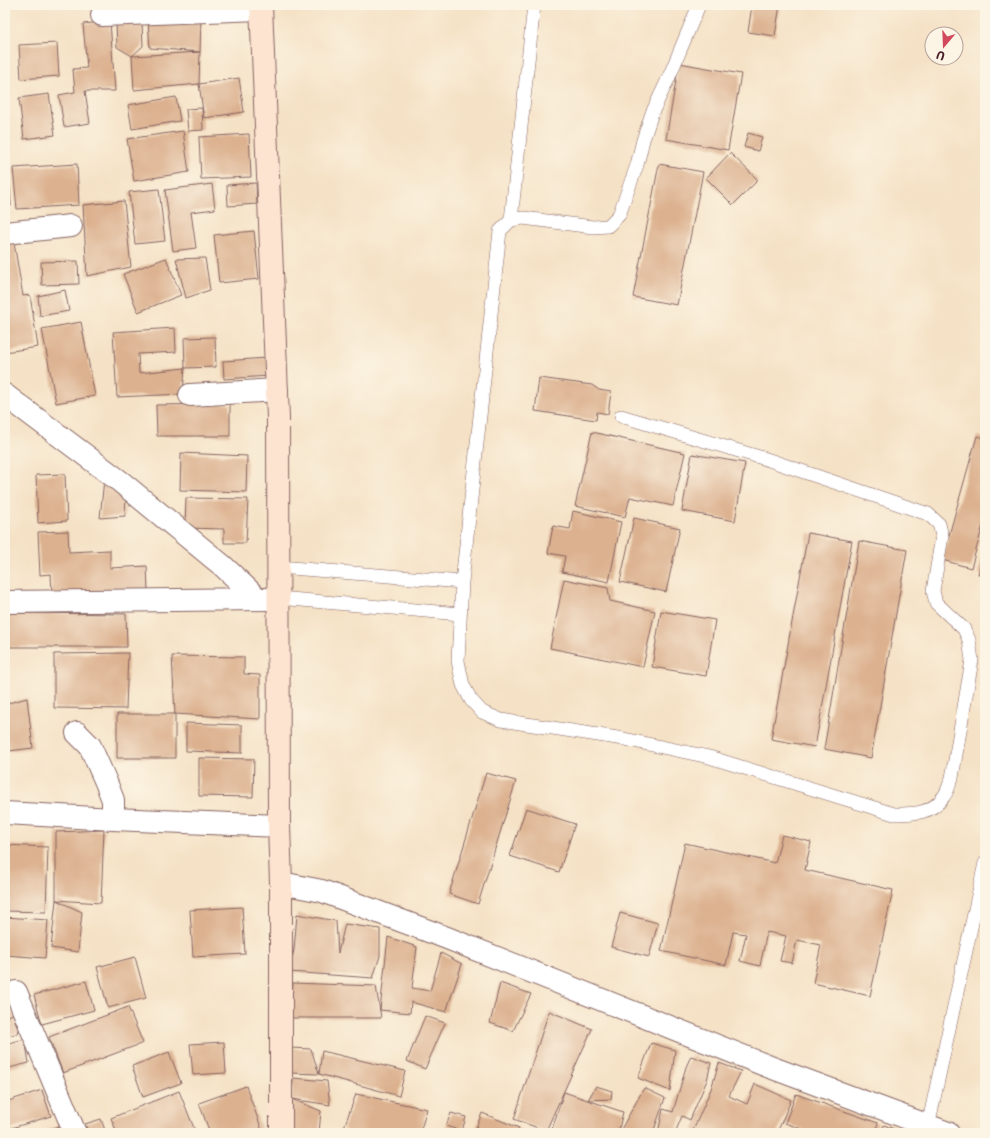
<svg xmlns="http://www.w3.org/2000/svg" width="990" height="1138" viewBox="0 0 990 1138" font-family="'Playpen Sans',sans-serif">
	<style>
		.building { fill: #dcb18f }
		.lines { fill: none; stroke-linecap: round; stroke-linejoin: round }
		.lane-casing { stroke: #866361; stroke-width: 14 }
		.street-casing { stroke: #866361; stroke-width: 24 }
		.secondary-casing { stroke: #866361; stroke-width: 24 }
		.lane { stroke: #fff; stroke-width: 13 }
		.street { stroke: #fff; stroke-width: 22 }
		.secondary { stroke: #fde4d1; stroke-width: 22 }
	</style>
	<rect width="100%" height="100%" fill="#fcf5e5"/>
	<filter id="ink" filterUnits="userSpaceOnUse"><feTurbulence type="fractalNoise" baseFrequency=".025" numOctaves="2"/><feDisplacementMap in="SourceGraphic" scale="8" xChannelSelector="R" yChannelSelector="G"/><feConvolveMatrix kernelMatrix="1 2 1 2 8 2 1 2 1" color-interpolation-filters="sRGB"/></filter>
	<filter id="wash" filterUnits="userSpaceOnUse"><feTurbulence type="fractalNoise" baseFrequency=".012" numOctaves="4" result="noise"/><feDisplacementMap in="SourceGraphic" scale="16" xChannelSelector="R" yChannelSelector="G"/><feGaussianBlur stdDeviation="0.9" result="paint"/><feColorMatrix in="noise" values="0 0 0 0 0 0 0 0 0 0 0 0 0 0 0 0 0 1.4 0 .05"/><feComposite in="paint" operator="in"/></filter>
	<g filter="url(#wash)">
		<rect width="100%" height="100%" fill="#f5e2c6"/>
		<g id="blocks">
			<path class="building" d="M 752,5 L 780,5 L 775,36 L 748,32 Z
				M 201,17 L 200,52 L 150,48 L 148,21 Z
				M 110,21 L 115,91 L 85,91 L 90,123 L 64,127 L 59,95 L 75,92 L 73,69 L 87,68 L 83,24 Z
				M 142,22 L 143,46 L 132,56 L 117,47 L 116,24 Z
				M 57,43 L 59,76 L 21,79 L 19,45 Z
				M 200,52 L 199,84 L 134,90 L 132,56 Z
				M 679,63 L 741,74 L 728,150 L 666,139 Z
				M 239,78 L 244,112 L 204,118 L 199,84 Z
				M 49,94 L 55,135 L 24,139 L 19,98 Z
				M 176,97 L 180,121 L 132,129 L 128,105 Z
				M 202,108 L 203,130 L 188,131 L 186,109 Z
				M 5,113 L 8,126 L 5,127 Z
				M 183,131 L 189,172 L 134,181 L 127,139 Z
				M 748,133 L 762,137 L 758,151 L 744,147 Z
				M 249,134 L 251,177 L 201,179 L 199,137 Z
				M 5,146 L 7,146 L 11,206 L 5,206 Z
				M 730,153 L 758,180 L 733,205 L 706,178 Z
				M 77,164 L 79,205 L 17,209 L 13,168 Z
				M 659,164 L 703,172 L 677,305 L 633,297 Z
				M 256,183 L 257,204 L 228,206 L 227,185 Z
				M 212,184 L 215,209 L 191,212 L 196,248 L 173,251 L 165,190 Z
				M 159,189 L 165,241 L 135,244 L 129,192 Z
				M 124,201 L 131,267 L 87,276 L 83,205 Z
				M 254,231 L 259,279 L 219,283 L 214,235 Z
				M 13,237 L 23,296 L 30,295 L 38,347 L 5,352 L 5,299 L 7,298 L 5,285 L 5,238 Z
				M 166,258 L 181,295 L 138,312 L 123,274 Z
				M 205,258 L 210,290 L 186,298 L 176,259 Z
				M 78,261 L 79,284 L 42,285 L 41,262 Z
				M 65,290 L 69,311 L 40,316 L 38,296 Z
				M 81,322 L 95,396 L 56,403 L 42,329 Z
				M 175,328 L 176,352 L 138,354 L 139,373 L 185,368 L 183,394 L 117,397 L 113,332 Z
				M 215,337 L 216,367 L 185,368 L 184,338 Z
				M 267,358 L 269,376 L 224,379 L 223,361 Z
				M 539,378 L 592,385 L 599,390 L 611,392 L 608,414 L 597,412 L 596,420 L 535,411 Z
				M 230,404 L 230,436 L 157,436 L 156,405 Z
				M 592,432 L 685,453 L 673,506 L 630,497 L 625,517 L 575,506 Z
				M 977,436 L 985,438 L 985,518 L 971,568 L 942,560 Z
				M 181,453 L 247,456 L 246,492 L 180,490 Z
				M 692,454 L 745,463 L 735,521 L 682,511 Z
				M 65,474 L 67,521 L 38,523 L 36,475 Z
				M 104,479 L 126,494 L 125,516 L 100,518 Z
				M 186,498 L 248,499 L 246,543 L 224,543 L 224,529 L 185,528 Z
				M 573,511 L 621,522 L 609,582 L 562,572 L 565,556 L 548,553 L 553,526 L 570,529 Z
				M 634,518 L 680,528 L 666,592 L 620,582 Z
				M 68,531 L 69,552 L 110,550 L 110,568 L 147,566 L 148,591 L 52,595 L 51,574 L 40,575 L 38,532 Z
				M 808,533 L 852,541 L 815,747 L 771,739 Z
				M 859,541 L 907,550 L 871,758 L 824,749 Z
				M 984,549 L 985,550 L 985,575 L 978,574 Z
				M 564,579 L 608,588 L 610,601 L 655,611 L 643,667 L 550,648 Z
				M 661,611 L 715,620 L 706,676 L 652,667 Z
				M 5,613 L 126,614 L 127,647 L 5,647 Z
				M 128,653 L 126,709 L 54,708 L 54,654 Z
				M 172,656 L 244,657 L 244,674 L 260,675 L 260,719 L 175,714 Z
				M 27,698 L 33,748 L 9,751 L 5,724 L 5,704 Z
				M 117,714 L 175,714 L 175,758 L 117,758 Z
				M 186,723 L 242,725 L 242,753 L 186,751 Z
				M 199,758 L 254,759 L 253,797 L 199,796 Z
				M 486,773 L 516,781 L 478,904 L 449,894 Z
				M 526,808 L 575,824 L 559,872 L 510,856 Z
				M 104,830 L 101,903 L 56,900 L 82,912 L 78,952 L 51,948 L 56,900 L 56,832 Z
				M 782,835 L 811,842 L 805,870 L 893,890 L 870,996 L 813,983 L 821,945 L 797,940 L 792,963 L 780,961 L 786,936 L 767,932 L 760,966 L 740,961 L 746,934 L 733,932 L 726,965 L 661,951 L 685,843 L 775,863 Z
				M 5,845 L 48,847 L 46,912 L 5,911 Z
				M 242,907 L 245,954 L 193,957 L 190,910 Z
				M 620,913 L 658,923 L 649,957 L 611,947 Z
				M 297,914 L 336,921 L 338,953 L 345,924 L 380,929 L 380,956 L 373,978 L 289,972 L 294,950 Z
				M 5,917 L 48,920 L 45,958 L 5,955 Z
				M 388,937 L 417,947 L 412,988 L 430,991 L 441,953 L 462,964 L 446,1012 L 411,1002 L 410,1013 L 380,1010 Z
				M 135,957 L 146,998 L 108,1008 L 97,967 Z
				M 5,970 L 11,991 L 5,993 Z
				M 86,981 L 94,1010 L 42,1024 L 34,995 Z
				M 293,983 L 376,986 L 381,1018 L 291,1018 Z
				M 500,983 L 531,994 L 513,1031 L 490,1023 Z
				M 128,1007 L 143,1043 L 63,1073 L 49,1037 Z
				M 549,1011 L 592,1029 L 546,1131 L 514,1119 Z
				M 13,1014 L 19,1033 L 5,1037 L 5,1017 Z
				M 425,1016 L 445,1023 L 425,1069 L 407,1061 Z
				M 25,1039 L 29,1063 L 5,1069 L 5,1044 Z
				M 224,1042 L 226,1073 L 193,1075 L 190,1044 Z
				M 651,1043 L 675,1050 L 670,1091 L 638,1078 Z
				M 290,1048 L 311,1049 L 319,1074 L 290,1073 Z
				M 322,1051 L 405,1071 L 399,1096 L 319,1074 Z
				M 169,1052 L 181,1083 L 143,1097 L 132,1066 Z
				M 691,1056 L 711,1063 L 707,1080 L 690,1120 L 682,1116 L 675,1133 L 658,1133 L 663,1109 L 673,1112 L 686,1067 Z
				M 719,1063 L 741,1071 L 729,1096 L 747,1104 L 755,1084 L 791,1100 L 777,1133 L 692,1133 L 711,1089 Z
				M 293,1078 L 327,1081 L 330,1105 L 292,1099 Z
				M 246,1086 L 263,1133 L 210,1133 L 199,1103 Z
				M 596,1086 L 612,1091 L 611,1099 L 588,1100 Z
				M 644,1088 L 665,1098 L 653,1133 L 619,1133 Z
				M 42,1090 L 51,1116 L 5,1130 L 5,1102 Z
				M 179,1091 L 196,1133 L 117,1133 L 111,1118 Z
				M 564,1092 L 623,1112 L 618,1133 L 564,1133 L 552,1129 Z
				M 356,1094 L 427,1109 L 420,1133 L 354,1133 L 343,1130 Z
				M 796,1094 L 878,1123 L 875,1133 L 803,1133 L 804,1130 L 785,1123 Z
				M 292,1099 L 321,1111 L 319,1133 L 290,1133 Z
				M 451,1113 L 466,1117 L 462,1131 L 446,1126 Z
				M 482,1113 L 519,1128 L 517,1133 L 474,1133 Z
				M 101,1119 L 106,1133 L 89,1133 L 85,1124 Z
				M 884,1125 L 905,1133 L 881,1133 Z
				M 58,1126 L 60,1133 L 41,1133 Z"/>
		</g>
	</g>
	<g filter="url(#ink)">
		<use href="#blocks" fill-opacity="0" stroke="#866361" stroke-width="1"/>
		<g class="lines">
			<defs>
				<path id="lane" d="M 511,220 L 534,5
					M 621,416 L 766,459 L 928,514 L 939,524 L 942,536 L 933,591 L 936,603 L 964,629 L 969,640 L 972,660 L 952,778 C 949,784 948,791 944,796 C 932,814 914,814 894,814 L 709,757 L 624,739 L 501,720 L 482,712 L 471,700 L 463,685 L 458,661 L 462,582 L 500,231 L 511,220 L 523,218 L 593,227 L 608,226 L 619,215 L 637,165 L 643,140 L 652,113 L 669,77 L 699,5
					M 279,567 L 462,582
					M 279,598 L 460,614
					M 928,1126 L 985,863"/>
				<path id="street" d="M 102,15 L 261,9
					M 5,233 L 71,226
					M 5,395 L 121,482 L 223,566 L 258,599
					M 190,395 L 277,390
					M 5,602 L 266,599
					M 77,733 L 90,746 L 106,782 L 113,800 L 113,819
					M 5,813 L 113,819 L 279,826
					M 281,883 L 322,891 L 447,938 L 770,1067 L 948,1133
					M 16,992 L 75,1133"/>
				<path id="secondary" d="M 261,5 L 278,418 L 279,826 L 281,883 L 281,1133"/>
			</defs>
			<use href="#lane" class="lane-casing"/>
			<use href="#street" class="street-casing"/>
			<use href="#secondary" class="secondary-casing"/>
			<use href="#lane" class="lane"/>
			<use href="#street" class="street"/>
			<use href="#secondary" class="secondary"/>
		</g>
	</g>
	<rect width="990" height="1138" fill="none" stroke="#fcf5e5" stroke-width="20"/>
	<g transform="translate(944 46) rotate(199)"><circle r="19" fill="#fcf5e5" stroke="#b59f9b"/>
	<path d="M0-3L7 15L0 10L-7 15Z" fill="#d1495b"/>
	<text y="-6" font-size="11" font-weight="bold" text-anchor="middle" fill="#4a1f2b">U</text>
	</g>
</svg>
